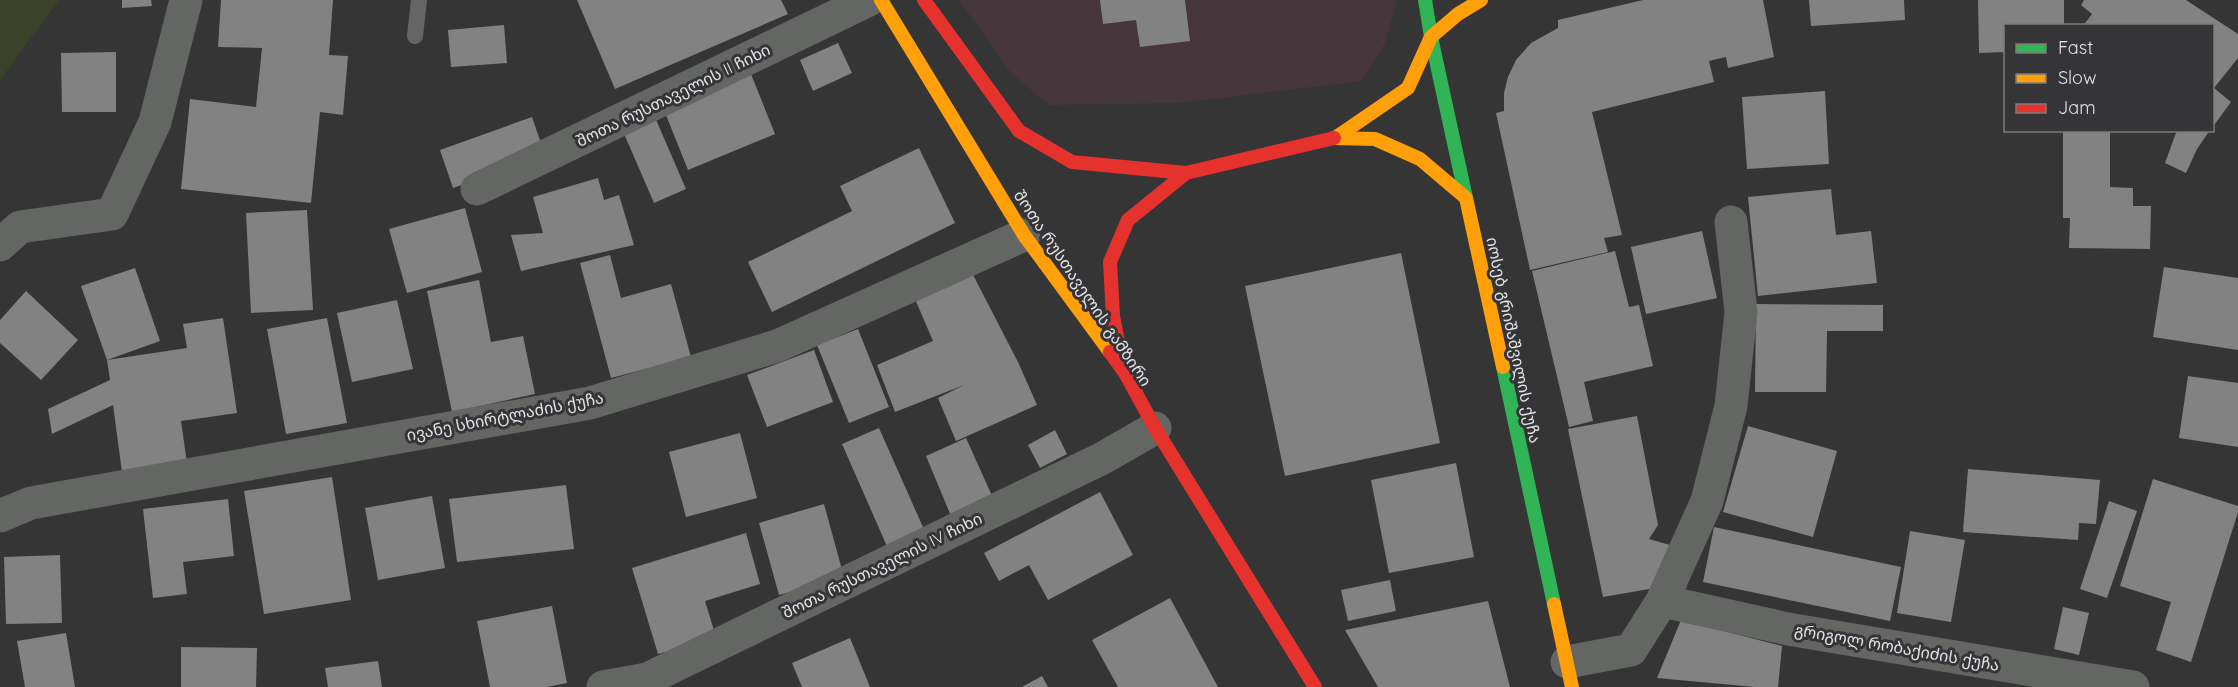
<svg xmlns="http://www.w3.org/2000/svg" width="2238" height="687" viewBox="0 0 2238 687" font-family="Quicksand,'Noto Sans Georgian',sans-serif">
	<style>
		.commercial { fill: #46363c }
		.green { fill: #3a4327 }
		.building { fill: #838282 }
		.lines { fill: none; stroke-linecap: round; stroke-linejoin: round }
		.lane { stroke: #636662; stroke-width: 16 }
		.street { stroke: #636662; stroke-width: 33 }
		.fast { stroke: #30b455; stroke-width: 14 }
		.slow { stroke: #ff9f0a; stroke-width: 14 }
		.jam { stroke: #e5322d; stroke-width: 14 }
		.labels { text-anchor: middle; dominant-baseline: central; stroke-width: 6; stroke-linejoin: round; paint-order: stroke }
		.street-label { font-size: 16px; fill: #e3e2e5; stroke: #353437 }
	</style>
	<rect width="100%" height="100%" fill="#353536"/>
	<path class="commercial" d="M 959,0 L 1397,0 L 1385,43 L 1362,81 L 1177,103 L 1049,105 L 1011,73 Z"/>
	<path class="green" d="M 0,0 L 59,0 L 0,80 Z"/>
	<path class="building" d="M 122,0 L 151,0 L 152,6 L 122,8 Z
		M 221,0 L 333,0 L 329,55 L 348,56 L 343,115 L 320,112 L 311,203 L 181,189 L 190,99 L 256,107 L 262,48 L 218,47 Z
		M 577,0 L 781,0 L 788,14 L 615,89 Z
		M 1100,0 L 1185,0 L 1190,41 L 1140,47 L 1136,20 L 1103,24 Z
		M 1643,0 L 1763,0 L 1774,57 L 1728,68 L 1726,57 L 1709,61 L 1714,82 L 1592,112 L 1622,235 L 1604,238 L 1608,252 L 1530,270 L 1496,113 L 1504,111 L 1504,93 L 1508,77 L 1516,60 L 1531,43 L 1558,28 L 1558,20 Z
		M 1809,0 L 1904,0 L 1905,20 L 1811,26 Z
		M 1978,0 L 2064,0 L 2064,26 L 2006,26 L 2006,52 L 1979,53 Z
		M 2084,0 L 2186,0 L 2238,34 L 2238,58 L 2214,88 L 2231,102 L 2212,128 L 2212,26 L 2083,26 L 2092,14 L 2081,5 Z
		M 504,25 L 507,63 L 451,67 L 448,30 Z
		M 838,43 L 852,73 L 813,91 L 800,60 Z
		M 116,52 L 116,112 L 62,112 L 61,53 Z
		M 751,74 L 775,134 L 688,170 L 664,110 Z
		M 1825,91 L 1829,164 L 1747,169 L 1742,97 Z
		M 654,115 L 686,189 L 654,203 L 622,129 Z
		M 532,117 L 545,155 L 453,188 L 440,150 Z
		M 2063,130 L 2110,130 L 2110,187 L 2133,188 L 2133,206 L 2151,206 L 2150,249 L 2069,248 L 2070,218 L 2063,218 Z
		M 2177,130 L 2210,130 L 2197,149 L 2186,173 L 2165,163 Z
		M 919,148 L 955,223 L 772,312 L 748,262 L 852,211 L 840,186 Z
		M 598,178 L 604,200 L 619,195 L 634,245 L 521,271 L 511,235 L 543,233 L 533,197 Z
		M 1831,189 L 1836,235 L 1871,231 L 1877,283 L 1758,296 L 1748,197 Z
		M 465,208 L 482,272 L 407,293 L 389,229 Z
		M 307,210 L 313,310 L 251,313 L 246,213 Z
		M 1702,231 L 1717,298 L 1646,314 L 1631,247 Z
		M 1615,251 L 1629,307 L 1639,305 L 1653,366 L 1584,382 L 1593,421 L 1569,427 L 1532,271 Z
		M 1401,253 L 1440,443 L 1285,476 L 1245,286 Z
		M 610,255 L 621,298 L 671,284 L 691,357 L 611,378 L 580,263 Z
		M 2164,267 L 2238,278 L 2238,350 L 2153,337 Z
		M 135,268 L 160,341 L 107,360 L 81,286 Z
		M 971,271 L 1018,362 L 1037,405 L 956,441 L 938,398 L 964,385 L 895,412 L 877,365 L 933,341 L 912,292 Z
		M 479,280 L 491,342 L 523,336 L 535,394 L 452,412 L 427,291 Z
		M 26,291 L 78,340 L 41,380 L 0,343 L 0,320 Z
		M 397,300 L 413,369 L 352,382 L 337,313 Z
		M 1756,304 L 1883,305 L 1883,331 L 1827,331 L 1826,392 L 1755,392 Z
		M 223,318 L 237,413 L 181,421 L 187,463 L 122,472 L 113,405 L 52,434 L 48,409 L 110,380 L 107,360 L 187,348 L 183,324 Z
		M 327,318 L 347,423 L 286,434 L 267,329 Z
		M 858,329 L 889,407 L 849,423 L 817,345 Z
		M 814,350 L 833,402 L 767,427 L 747,375 Z
		M 2188,376 L 2238,383 L 2238,447 L 2179,438 Z
		M 1637,416 L 1658,525 L 1649,539 L 1670,545 L 1655,588 L 1603,597 L 1568,429 Z
		M 1748,426 L 1837,451 L 1813,537 L 1723,512 Z
		M 879,428 L 930,543 L 893,560 L 842,444 Z
		M 1055,430 L 1067,454 L 1040,468 L 1028,445 Z
		M 740,433 L 757,498 L 686,517 L 669,452 Z
		M 966,438 L 993,498 L 951,516 L 926,456 Z
		M 1456,463 L 1474,557 L 1389,573 L 1371,480 Z
		M 1968,469 L 2100,480 L 2096,524 L 2079,523 L 2078,540 L 1963,532 Z
		M 332,477 L 351,600 L 264,614 L 244,491 Z
		M 2153,479 L 2238,506 L 2238,512 L 2191,662 L 2156,650 L 2171,602 L 2120,586 Z
		M 566,485 L 574,549 L 457,562 L 449,499 Z
		M 1100,492 L 1133,555 L 1048,600 L 1029,565 L 999,581 L 984,553 Z
		M 432,496 L 445,568 L 378,580 L 365,508 Z
		M 228,499 L 234,556 L 183,562 L 187,594 L 153,598 L 143,509 Z
		M 2109,501 L 2137,511 L 2107,598 L 2080,589 Z
		M 824,504 L 844,577 L 779,595 L 759,523 Z
		M 1714,527 L 1901,567 L 1890,621 L 1703,582 Z
		M 1910,531 L 1965,540 L 1951,622 L 1897,613 Z
		M 746,533 L 760,584 L 705,601 L 716,637 L 658,654 L 632,568 Z
		M 60,555 L 62,623 L 6,624 L 4,557 Z
		M 1390,580 L 1396,611 L 1348,621 L 1341,590 Z
		M 1170,598 L 1218,687 L 1118,687 L 1092,640 Z
		M 1488,601 L 1510,687 L 1378,687 L 1345,630 Z
		M 552,606 L 567,683 L 547,687 L 490,687 L 477,621 Z
		M 2063,607 L 2089,613 L 2079,655 L 2054,649 Z
		M 1681,620 L 1782,646 L 1778,687 L 1755,687 L 1657,678 Z
		M 66,633 L 75,687 L 25,687 L 17,641 Z
		M 850,638 L 870,687 L 802,687 L 792,663 Z
		M 181,647 L 257,648 L 256,687 L 181,687 Z
		M 378,661 L 382,687 L 328,687 L 325,668 Z
		M 1042,676 L 1048,687 L 1022,687 Z"/>
	<g class="lines">
		<path class="lane" d="M 415,36 L 419,0"/>
		<path class="street" d="M 477,189 L 869,0
			M 0,245 L 20,227 L 112,214 L 155,122 L 186,0
			M 0,516 L 31,503 L 590,403 L 777,346 L 1024,235
			M 1662,601 L 1788,629 L 2133,687
			M 1567,662 L 1631,650 L 1662,601 L 1707,501 L 1731,406 L 1741,312 L 1731,222
			M 603,687 L 647,679 L 1103,458 L 1155,428"/>
		<path class="fast" d="M 1425,0 L 1431,37 L 1466,198
			M 1503,367 L 1554,604"/>
		<path class="slow" d="M 881,0 L 1024,235 L 1110,352
			M 1334,138 L 1375,139 L 1420,159 L 1466,198 L 1503,367
			M 1335,138 L 1408,88 L 1431,37 L 1458,14 L 1481,0
			M 1554,604 L 1572,687"/>
		<path class="jam" d="M 924,0 L 1019,131 L 1072,162 L 1186,173 L 1334,138
			M 1110,352 L 1125,373 L 1155,428 L 1315,687
			M 1122,361 L 1113,316 L 1110,262 L 1128,220 L 1186,173"/>
	</g>
	<g class="labels">
		<g class="street-label">
			<text transform="translate(673 95) rotate(-26)">შოთა რუსთაველის II ჩიხი</text>
			<text transform="translate(1083 288) rotate(56)">შოთა რუსთაველის გამზირი</text>
			<text transform="translate(1514 340) rotate(78)">იოსებ გრიშაშვილის ქუჩა</text>
			<text transform="translate(505 416) rotate(-11)">ივანე სხირტლაძის ქუჩა</text>
			<text transform="translate(882 565) rotate(-26)">შოთა რუსთაველის IV ჩიხი</text>
			<text transform="translate(1897 647) rotate(10)">გრიგოლ რობაქიძის ქუჩა</text>
		</g>
	</g>
	<rect x="2004" y="24" width="210" height="108" fill="#353437" stroke="#7b7a7d" stroke-width="1.5"/>
	<rect x="2016" y="44" width="30" height="9" fill="#30b455" stroke="#7b7a7d" stroke-width="1.5"/>
	<text x="2058" y="54" font-size="18" fill="#e3e2e5">Fast</text>
	<rect x="2016" y="74" width="30" height="9" fill="#ff9f0a" stroke="#7b7a7d" stroke-width="1.5"/>
	<text x="2058" y="84" font-size="18" fill="#e3e2e5">Slow</text>
	<rect x="2016" y="104" width="30" height="9" fill="#e5322d" stroke="#7b7a7d" stroke-width="1.5"/>
	<text x="2058" y="114" font-size="18" fill="#e3e2e5">Jam</text>
</svg>
